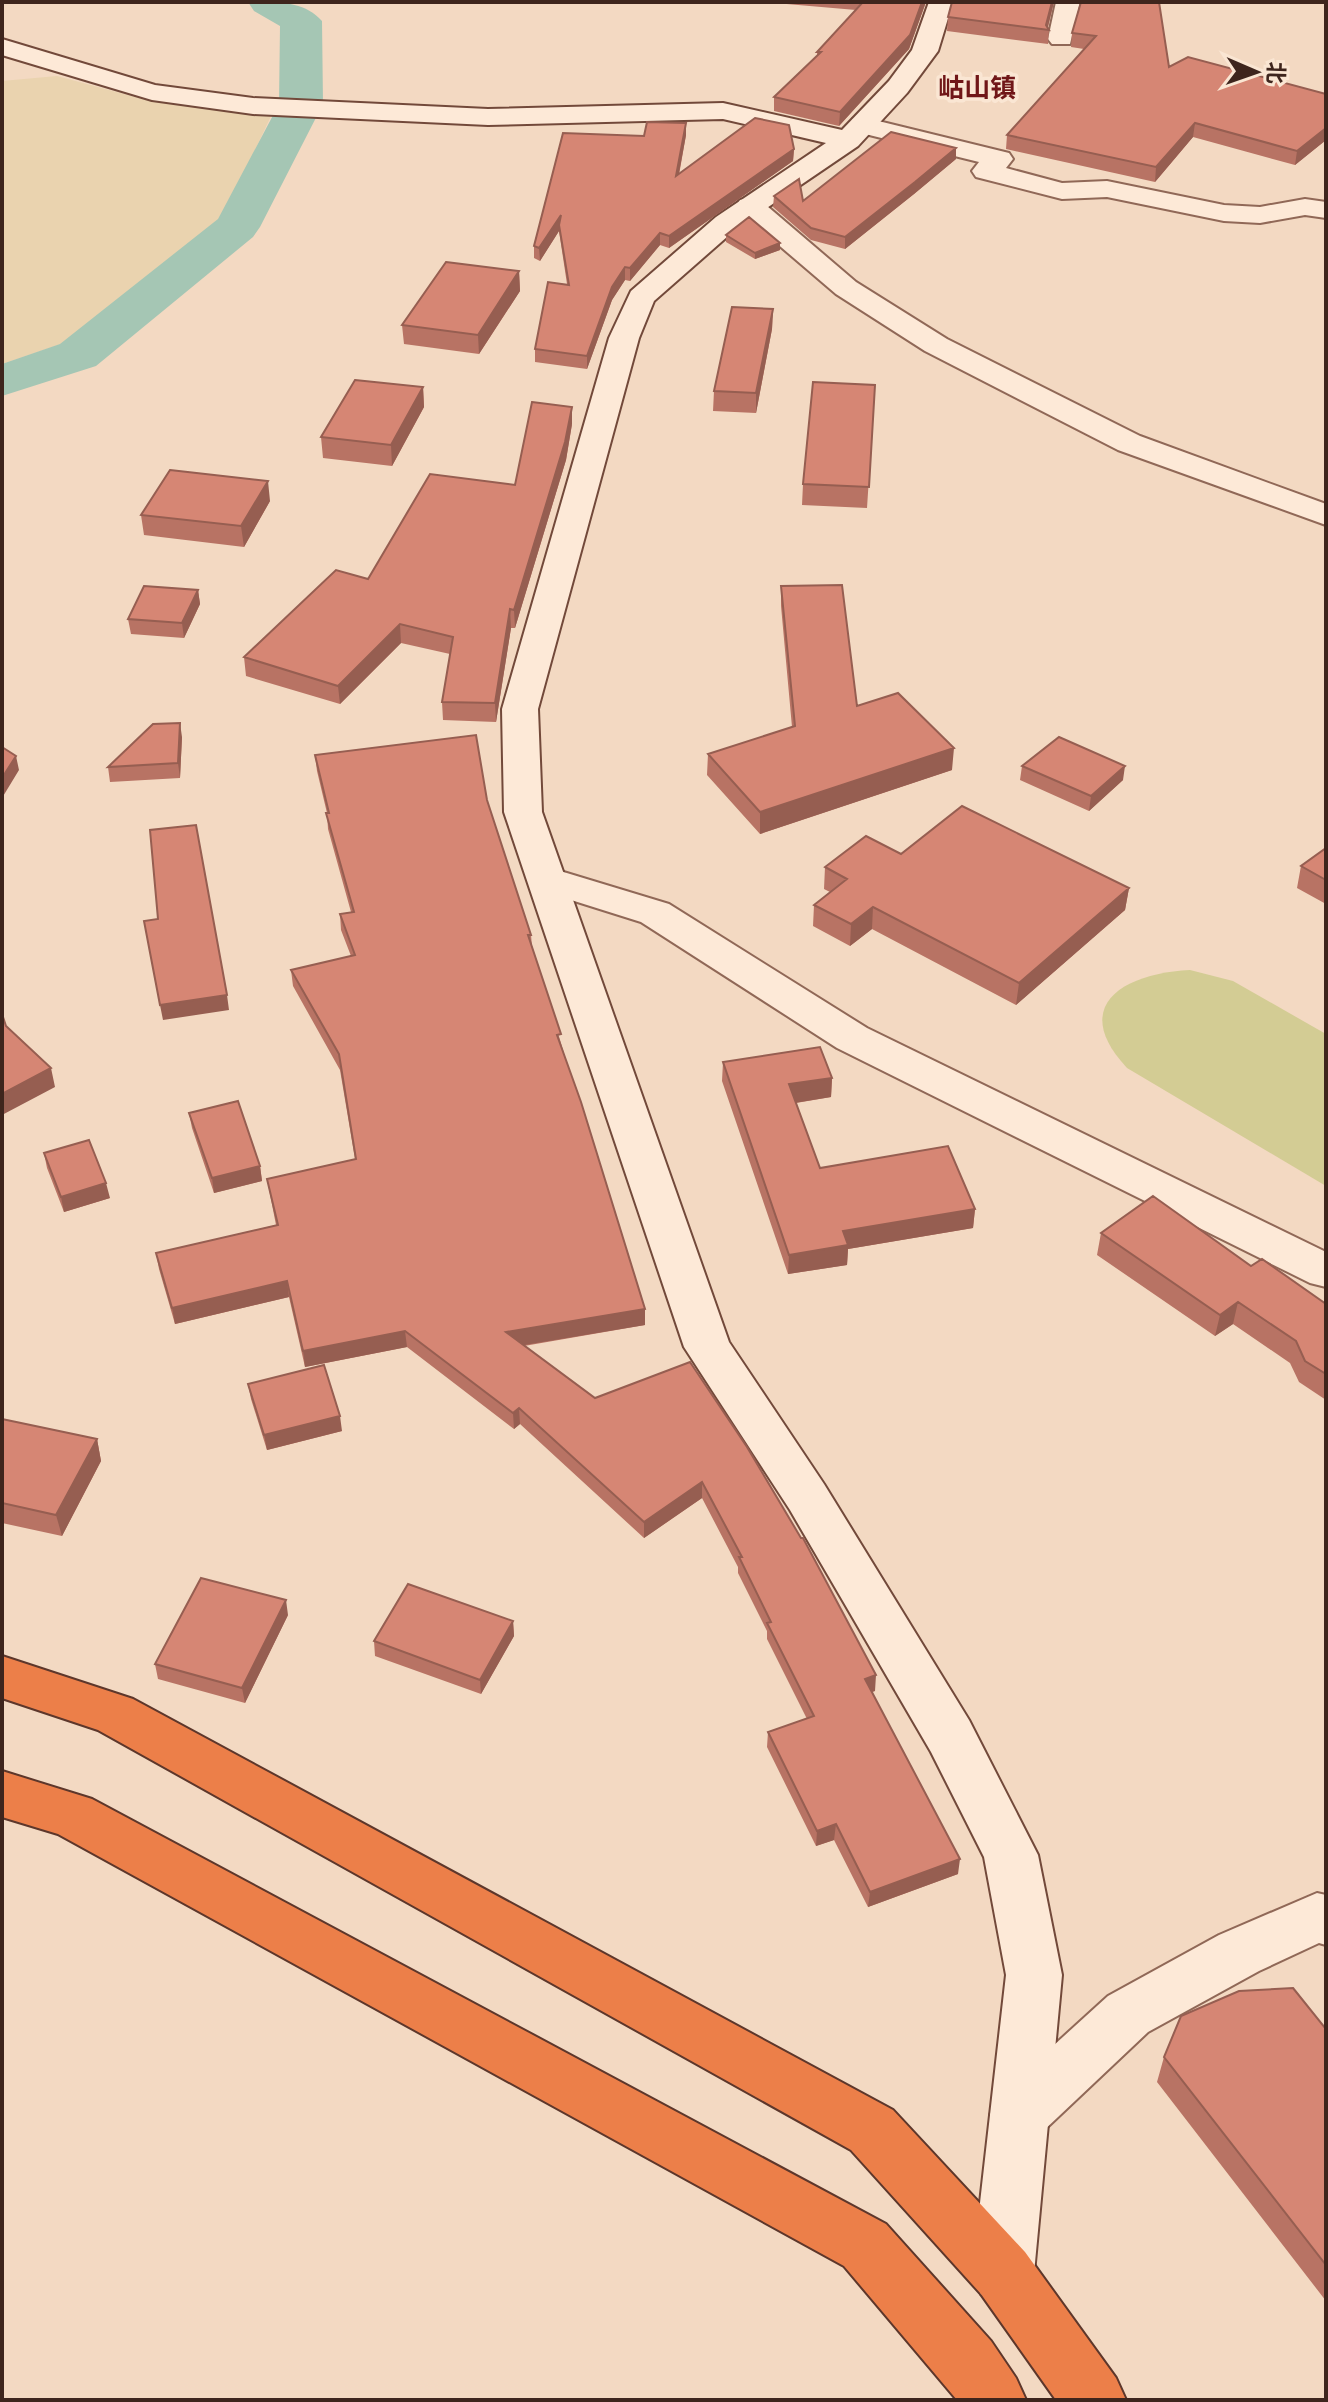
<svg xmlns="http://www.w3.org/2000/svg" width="1328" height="2402" viewBox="0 0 1328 2402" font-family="Merriweather,'Noto Sans SC',serif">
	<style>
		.farmland { fill: #ead3af }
		.green { fill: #d3cc94 }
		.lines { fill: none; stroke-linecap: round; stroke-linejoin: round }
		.river { fill: #a5c6b4; fill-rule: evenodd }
		.street-casing { stroke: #906857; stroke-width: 4 }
		.secondary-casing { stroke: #72493a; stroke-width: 4 }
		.highway-casing { stroke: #5d372b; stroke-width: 4 }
		.street { fill: #fde9d7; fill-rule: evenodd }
		.secondary { fill: #fde9d7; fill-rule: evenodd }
		.highway { fill: #ec7f49; fill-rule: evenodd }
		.wall { fill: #b87364 }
		.shaded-wall { fill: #965e51 }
		.building { fill: #d68674; stroke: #965e51; stroke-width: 2 }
		.labels { text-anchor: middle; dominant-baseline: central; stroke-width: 7; stroke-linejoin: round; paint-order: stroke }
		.far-district-label { font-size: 26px; font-weight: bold; fill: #701618; stroke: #fae6d3 }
	</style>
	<rect width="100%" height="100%" fill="#f3d9c2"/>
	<path class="farmland" d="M 57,76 L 139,98 L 271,116 L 223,218 L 64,343 L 2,364 L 2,81 Z"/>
	<path class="green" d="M 1190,970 L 1233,981 L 1326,1034 L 1326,1186 L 1127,1068 C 1068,1005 1125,973 1190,970 Z"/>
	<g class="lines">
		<path class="river" d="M 248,2 C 275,2 304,0 322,21 L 323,104 L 260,227 L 253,237 L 96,366 L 2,396 L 2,364 L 60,344 L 218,219 L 279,104 L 280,26 L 254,11 Z"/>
		<defs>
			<path id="street" d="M 1056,2 L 1080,2 L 1070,44 L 1052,44 L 1048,39 Z
				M 862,117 L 1009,153 L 1013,159 L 1006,168 L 1062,183 L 1107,181 L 1224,205 L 1260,207 L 1305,199 L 1326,202 L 1326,218 L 1305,215 L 1260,223 L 1224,221 L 1107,197 L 1062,199 L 976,177 L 972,171 L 979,162 L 853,131 L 849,125 L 853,119 Z
				M 750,198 L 760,200 L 856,282 L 947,339 L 1140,436 L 1326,504 L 1326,525 L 1118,450 L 925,351 L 836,294 L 740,212 L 736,206 L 740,200 Z
				M 547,867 L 669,904 L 867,1028 L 1326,1252 L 1326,1287 L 1310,1283 L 837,1048 L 641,922 L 533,888 L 528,879 L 533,870 Z
				M 1317,1893 L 1326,1895 L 1326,1945 L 1319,1943 L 1259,1971 L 1148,2032 L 1040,2134 L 1019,2143 L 998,2134 L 990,2115 L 998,2096 L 1108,1996 L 1219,1935 Z"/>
			<path id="secondary" d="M 929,2 L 953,2 L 938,51 L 907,93 L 858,146 L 736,229 L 654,301 L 639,338 L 538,709 L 542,812 L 729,1342 L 824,1484 L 969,1720 L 1038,1855 L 1062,1975 L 1034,2273 L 1025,2294 L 1003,2303 L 981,2294 L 972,2273 L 1006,1975 L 984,1857 L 931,1752 L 790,1510 L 684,1347 L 504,812 L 502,709 L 609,338 L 631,291 L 716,217 L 826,143 L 723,119 L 488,125 L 253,114 L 152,100 L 2,55 L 2,39 L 155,85 L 253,98 L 488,109 L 723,103 L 842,130 L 889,81 L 912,50 Z"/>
			<path id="highway" d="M 2,1656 L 133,1699 L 893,2110 L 1025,2252 L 1116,2378 L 1126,2400 L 1056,2400 L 981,2294 L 851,2150 L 98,1730 L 2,1698 Z
				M 2,1771 L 92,1799 L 886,2224 L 991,2341 L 1016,2378 L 1026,2400 L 957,2400 L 844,2266 L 58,1834 L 2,1817 Z"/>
		</defs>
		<use href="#street" class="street-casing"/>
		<use href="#secondary" class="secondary-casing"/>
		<use href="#highway" class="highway-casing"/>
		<use href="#street" class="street"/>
		<use href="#secondary" class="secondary"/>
		<use href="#highway" class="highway"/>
	</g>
	<path class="wall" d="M 775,2 L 926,2 L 909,49 L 839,126 L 774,111 L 774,97 L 817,57 L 817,52 L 856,10 L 775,3 Z
		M 952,2 L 1054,2 L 1048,27 L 1049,30 L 1048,44 L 947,31 L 948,17 Z
		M 1081,2 L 1169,67 L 1326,94 L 1326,140 L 1295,165 L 1193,137 L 1155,182 L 1006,149 L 1007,135 L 1084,49 L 1071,47 L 1072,33 Z
		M 686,135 L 679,175 L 794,149 L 793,161 L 669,248 L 660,245 L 630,281 L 625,280 L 612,300 L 587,369 L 535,362 L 535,349 L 567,284 L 559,231 L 540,261 L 534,258 L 534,246 L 644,136 Z
		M 956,159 L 914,194 L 845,249 L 811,240 L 773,207 L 774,196 L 803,201 Z
		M 726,235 L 780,243 L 780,250 L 755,259 L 726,242 Z
		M 519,271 L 520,291 L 479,354 L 404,344 L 402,325 Z
		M 773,309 L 772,329 L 756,413 L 713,411 L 714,391 Z
		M 875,385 L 867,508 L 802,505 L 803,484 Z
		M 423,387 L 424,407 L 392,466 L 323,458 L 321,437 Z
		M 572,424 L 566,460 L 515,628 L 511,628 L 496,722 L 443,720 L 442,702 L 450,654 L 401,643 L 340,704 L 246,676 L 244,657 L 515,485 Z
		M 270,501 L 244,547 L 144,535 L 141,515 Z
		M 781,586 L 857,706 L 952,770 L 760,834 L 707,775 L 708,754 L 792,727 L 781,606 Z
		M 198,590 L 200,604 L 184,638 L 131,634 L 128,619 Z
		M 182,737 L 180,778 L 110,782 L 108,767 Z
		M 315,755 L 487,800 L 531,935 L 532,946 L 645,1325 L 524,1346 L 595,1398 L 690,1362 L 875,1691 L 872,1692 L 958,1874 L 868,1907 L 834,1840 L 816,1846 L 767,1747 L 768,1732 L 807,1719 L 767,1639 L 767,1631 L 738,1573 L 738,1567 L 702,1498 L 644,1538 L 520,1424 L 514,1429 L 407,1347 L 305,1367 L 289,1297 L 175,1324 L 159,1269 L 156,1253 L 276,1225 L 267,1179 L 355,1159 L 340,1070 L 293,986 L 291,970 L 351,956 L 341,930 L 340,914 L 351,912 L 328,829 L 327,813 L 317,771 Z
		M 1022,766 L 1123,780 L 1089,811 L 1020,780 Z
		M 1326,848 L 1326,904 L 1297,888 L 1301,866 Z
		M 901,854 L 1129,888 L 1125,910 L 1016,1005 L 872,929 L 850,946 L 813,926 L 814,905 L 830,892 L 824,889 L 825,867 Z
		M 723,1062 L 832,1078 L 831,1097 L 796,1103 L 820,1168 L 975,1209 L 973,1228 L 848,1249 L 847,1265 L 788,1274 L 722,1081 Z
		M 189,1113 L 260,1166 L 262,1181 L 214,1193 L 192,1128 Z
		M 44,1153 L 110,1198 L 64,1212 L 47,1168 Z
		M 1101,1233 L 1251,1266 L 1326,1304 L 1326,1400 L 1299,1382 L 1290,1363 L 1233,1324 L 1215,1336 L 1097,1255 Z
		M 248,1384 L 342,1431 L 267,1450 L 251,1399 Z
		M 2,1419 L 97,1439 L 101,1461 L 62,1536 L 2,1523 Z
		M 288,1615 L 245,1703 L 158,1679 L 155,1664 Z
		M 513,1621 L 514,1636 L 481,1694 L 375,1656 L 374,1641 Z
		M 1326,2029 L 1326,2301 L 1157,2082 L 1164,2057 Z"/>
	<path class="shaded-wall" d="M 922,2 L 926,2 L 909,49 L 839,126 L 840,112 Z
		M 1052,2 L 1054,2 L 1047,30 L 1046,30 Z
		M 686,123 L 686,135 L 676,189 L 676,176 Z
		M 1195,123 L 1193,137 L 1155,182 L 1156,167 Z
		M 1326,128 L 1326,140 L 1295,165 L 1297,151 Z
		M 956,148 L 956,159 L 914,194 L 845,249 L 845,237 Z
		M 794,149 L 793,161 L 669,248 L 669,236 Z
		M 561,215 L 559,231 L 540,261 L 539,248 Z
		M 660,233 L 660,245 L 630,281 L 630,268 Z
		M 780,243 L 780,250 L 755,259 L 755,253 Z
		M 625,267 L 625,280 L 612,300 L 587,369 L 587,356 L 612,287 Z
		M 519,271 L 520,291 L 479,354 L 478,335 Z
		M 773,309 L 772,329 L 756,413 L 756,393 Z
		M 423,387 L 424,407 L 392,466 L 391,445 Z
		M 572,407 L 572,424 L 566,460 L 515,628 L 514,610 Z
		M 268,481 L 270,501 L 244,547 L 241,526 Z
		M 198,590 L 200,604 L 184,638 L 182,623 Z
		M 510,609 L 511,628 L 496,722 L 495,703 Z
		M 400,624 L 401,643 L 340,704 L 338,686 Z
		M 180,723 L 182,737 L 180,778 L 178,763 Z
		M 954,748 L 952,770 L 760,834 L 760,812 Z
		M 16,756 L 19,770 L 2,798 L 2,778 Z
		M 1125,766 L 1123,780 L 1089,811 L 1091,796 Z
		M 1129,888 L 1125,910 L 1016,1005 L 1019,983 Z
		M 873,907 L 872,929 L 850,946 L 851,924 Z
		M 227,995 L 229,1010 L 163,1020 L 160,1005 Z
		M 51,1068 L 55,1087 L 2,1115 L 2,1094 Z
		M 832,1078 L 831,1097 L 788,1104 L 789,1084 Z
		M 260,1166 L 262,1181 L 214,1193 L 212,1178 Z
		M 106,1183 L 110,1198 L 64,1212 L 61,1197 Z
		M 975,1209 L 973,1228 L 848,1249 L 847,1265 L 788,1274 L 789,1255 L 843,1231 Z
		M 287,1281 L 289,1297 L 175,1324 L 172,1308 Z
		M 1238,1302 L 1233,1324 L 1215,1336 L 1220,1315 Z
		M 645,1309 L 645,1325 L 507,1348 L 506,1332 Z
		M 405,1331 L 407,1347 L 305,1367 L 303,1351 Z
		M 519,1408 L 520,1424 L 514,1429 L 513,1413 Z
		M 340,1416 L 342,1431 L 267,1450 L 264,1435 Z
		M 97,1439 L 101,1461 L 62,1536 L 56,1515 Z
		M 702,1482 L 702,1498 L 644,1538 L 644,1522 Z
		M 286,1600 L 288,1615 L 245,1703 L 242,1688 Z
		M 513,1621 L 514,1636 L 481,1694 L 480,1680 Z
		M 876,1675 L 875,1691 L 864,1694 L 865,1679 Z
		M 836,1824 L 834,1840 L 816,1846 L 817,1831 Z
		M 960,1859 L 958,1874 L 868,1907 L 870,1892 Z"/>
	<path class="building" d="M 863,2 L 922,2 L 910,35 L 840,112 L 774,97 L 821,52 L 817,52 Z
		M 952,2 L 1052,2 L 1046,25 L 1049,30 L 948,17 Z
		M 1081,2 L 1159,2 L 1169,67 L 1188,57 L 1326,94 L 1326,128 L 1297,151 L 1195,123 L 1156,167 L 1007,135 L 1096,36 L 1072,33 Z
		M 755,118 L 789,125 L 794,149 L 669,236 L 660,233 L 630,268 L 625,267 L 612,287 L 587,356 L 535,349 L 548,282 L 569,285 L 559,225 L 561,215 L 539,248 L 534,246 L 563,133 L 644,136 L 647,122 L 686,123 L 676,176 Z
		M 891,132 L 956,148 L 915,182 L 845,237 L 811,228 L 774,196 L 799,179 L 803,201 Z
		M 749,217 L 780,243 L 755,253 L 726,235 Z
		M 446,262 L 519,271 L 478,335 L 402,325 Z
		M 732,307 L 773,309 L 756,393 L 714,391 Z
		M 355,380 L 423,387 L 391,445 L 321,437 Z
		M 813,382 L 875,385 L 869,487 L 803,484 Z
		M 532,402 L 572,407 L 565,442 L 514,610 L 510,609 L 495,703 L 442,702 L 453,637 L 400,624 L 338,686 L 244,657 L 336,570 L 368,579 L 430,474 L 515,485 Z
		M 170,470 L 268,481 L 241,526 L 141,515 Z
		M 842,585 L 857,706 L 898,693 L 954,748 L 760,812 L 708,754 L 795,726 L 781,586 Z
		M 144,586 L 198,590 L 182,623 L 128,619 Z
		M 180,723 L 178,763 L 108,767 L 153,724 Z
		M 476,735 L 487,800 L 531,935 L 528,935 L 561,1034 L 557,1035 L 581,1102 L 645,1309 L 506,1332 L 595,1398 L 690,1362 L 747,1447 L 801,1538 L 803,1538 L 876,1675 L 865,1679 L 960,1859 L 870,1892 L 836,1824 L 817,1831 L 768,1732 L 814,1716 L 767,1623 L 771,1622 L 739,1557 L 742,1557 L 702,1482 L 644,1522 L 519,1408 L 513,1413 L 405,1331 L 303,1351 L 287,1281 L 172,1308 L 156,1253 L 278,1225 L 267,1179 L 356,1159 L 339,1054 L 291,970 L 355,955 L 340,914 L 354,912 L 326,813 L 329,813 L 315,755 Z
		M 1059,737 L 1125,766 L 1091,796 L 1022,766 Z
		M 2,747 L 16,756 L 2,778 Z
		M 962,806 L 1129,888 L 1019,983 L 873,907 L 851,924 L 814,905 L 847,879 L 825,867 L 866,836 L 901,854 Z
		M 196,825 L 227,995 L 160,1005 L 144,921 L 158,919 L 150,830 Z
		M 1326,848 L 1326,880 L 1301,866 Z
		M 2,1014 L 6,1026 L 51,1068 L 2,1094 Z
		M 820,1047 L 832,1078 L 789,1084 L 820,1168 L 948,1146 L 975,1209 L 843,1231 L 848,1245 L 789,1255 L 723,1062 Z
		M 238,1101 L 260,1166 L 212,1178 L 189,1113 Z
		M 89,1140 L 106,1183 L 61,1197 L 44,1153 Z
		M 1153,1196 L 1251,1266 L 1262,1259 L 1326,1304 L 1326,1374 L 1305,1361 L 1296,1341 L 1238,1302 L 1220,1315 L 1101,1233 Z
		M 324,1365 L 340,1416 L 264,1435 L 248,1384 Z
		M 2,1419 L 97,1439 L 56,1515 L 2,1503 Z
		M 201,1578 L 286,1600 L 242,1688 L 155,1664 Z
		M 408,1584 L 513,1621 L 480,1680 L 374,1641 Z
		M 1293,1988 L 1326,2029 L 1326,2265 L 1164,2057 L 1181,2016 L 1239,1991 Z"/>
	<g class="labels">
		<g class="far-district-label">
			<text x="977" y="87">岵山镇</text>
		</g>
	</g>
	<rect width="1328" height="2402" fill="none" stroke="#3e251d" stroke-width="8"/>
	<g transform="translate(1256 72) rotate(92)" stroke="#fae6d3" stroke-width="6" paint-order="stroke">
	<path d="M0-6L14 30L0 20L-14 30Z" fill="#3e251d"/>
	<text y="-12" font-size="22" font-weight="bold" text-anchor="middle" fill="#3e251d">北</text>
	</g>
</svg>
